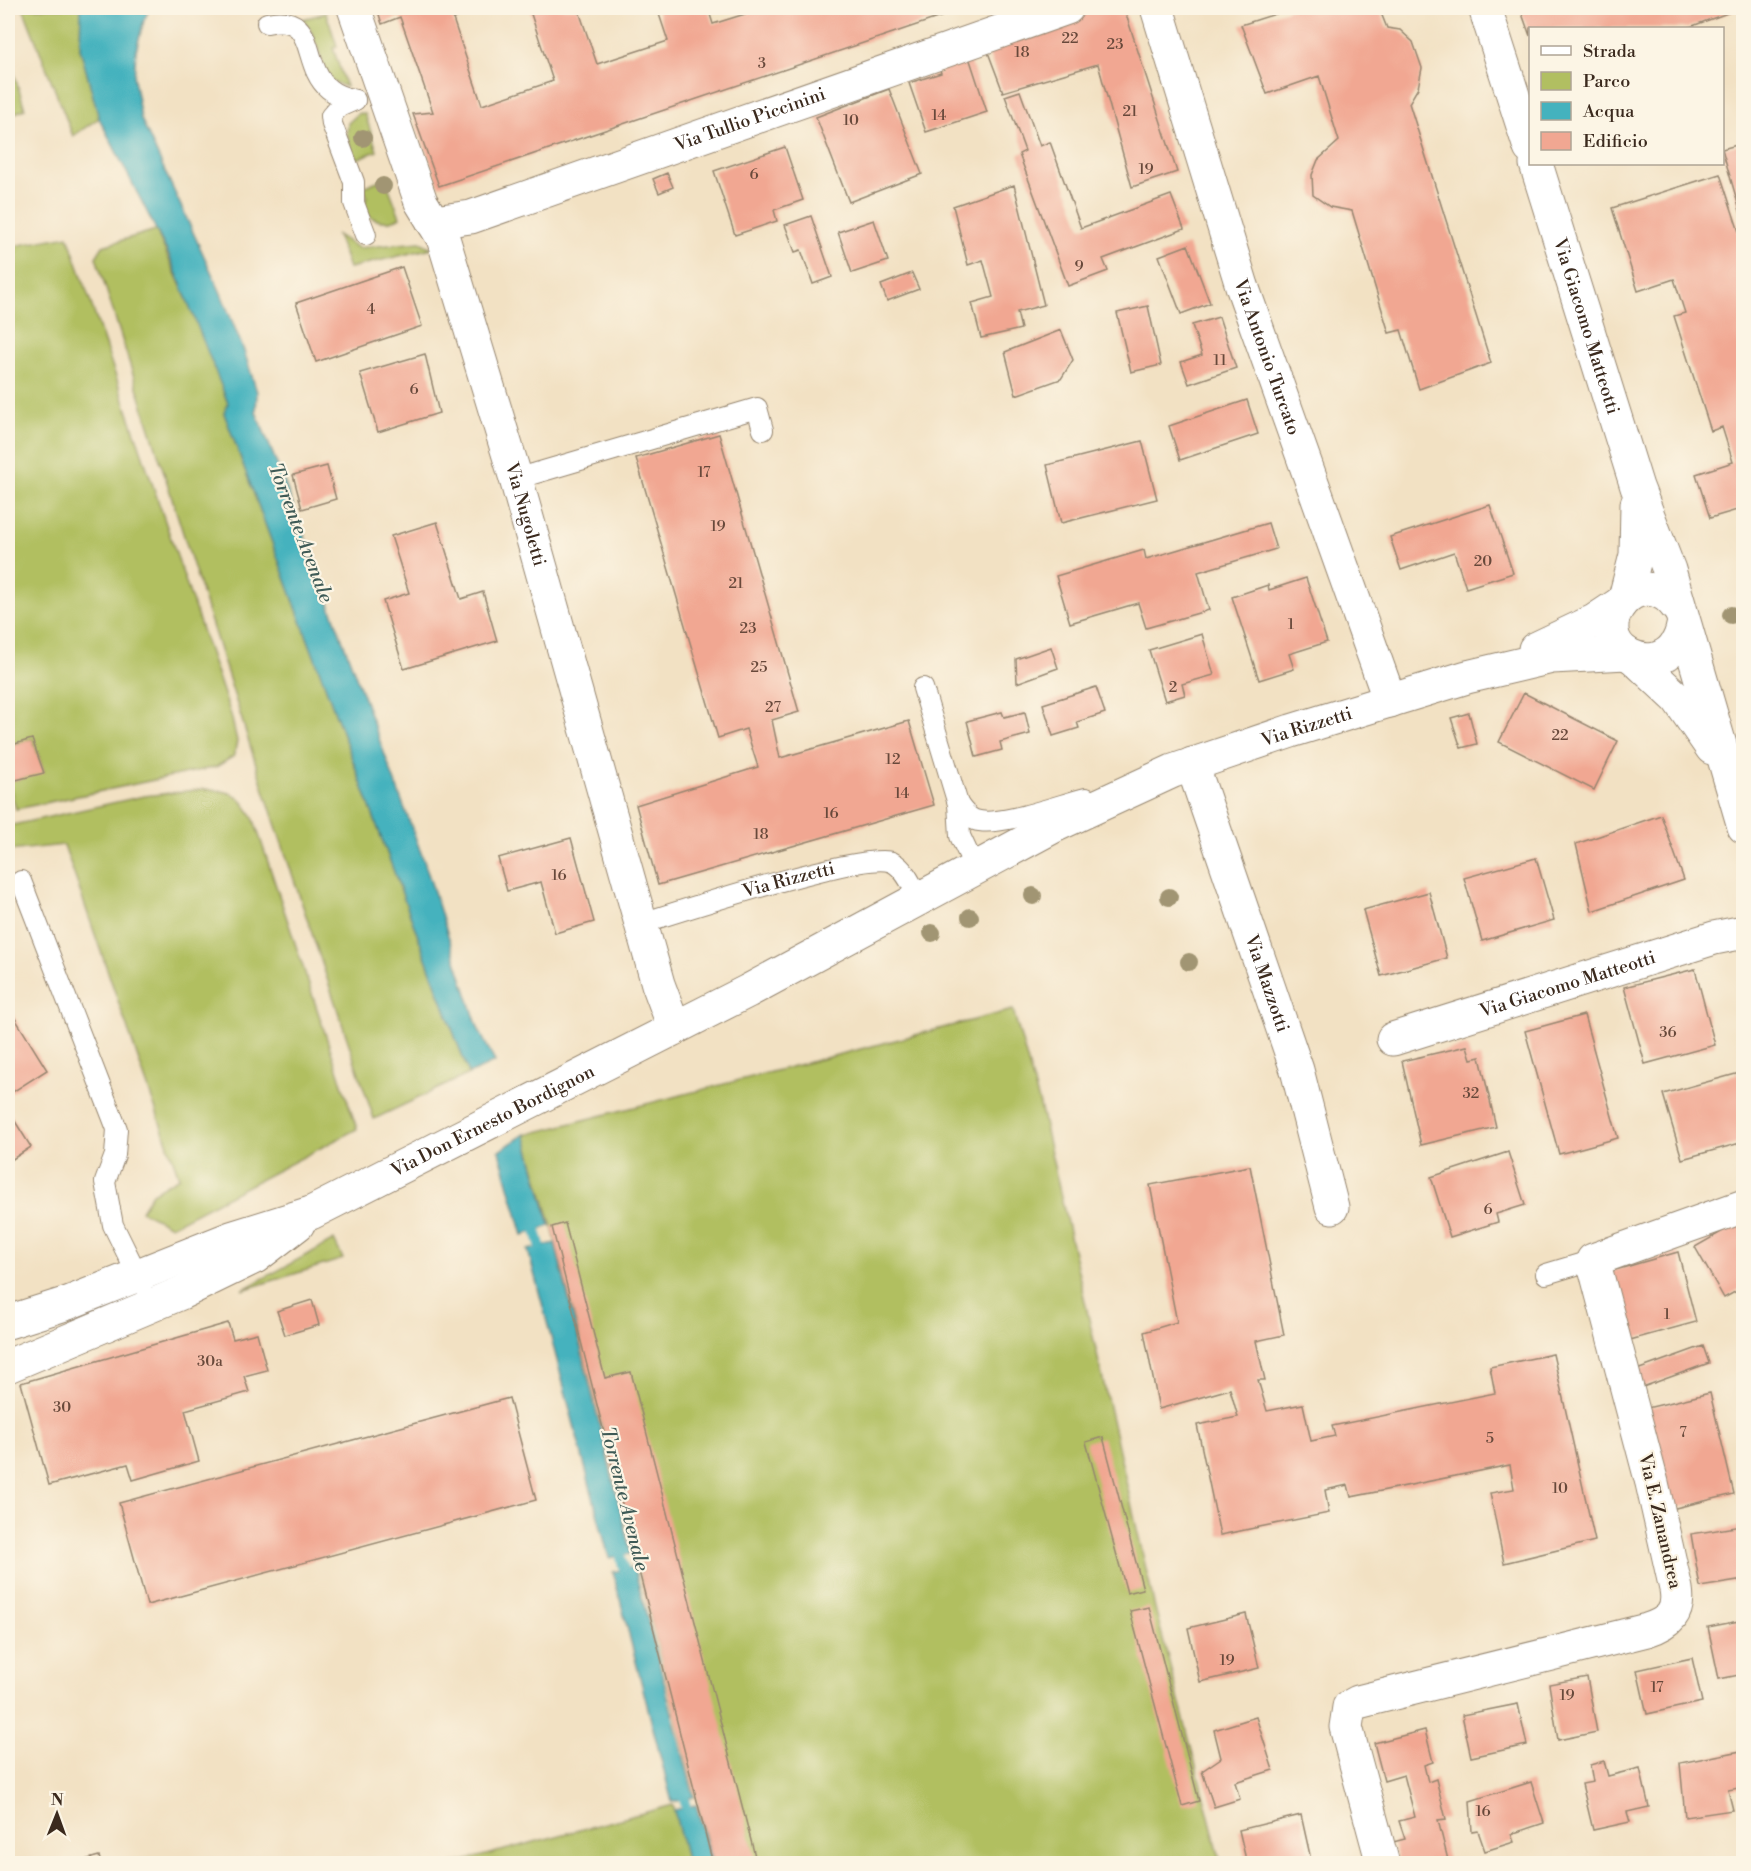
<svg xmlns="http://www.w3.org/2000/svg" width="1751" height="1871" viewBox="0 0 1751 1871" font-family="'Libre Bodoni',serif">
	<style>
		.green { fill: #b1bf61; stroke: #767440; stroke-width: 1.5 }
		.water { fill: #44b2be; stroke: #406e6e; stroke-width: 1.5 }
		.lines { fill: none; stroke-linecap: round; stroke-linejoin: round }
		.stream { stroke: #44b2be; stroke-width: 10 }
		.building { fill: #f1a792 }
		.lane-casing { stroke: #968670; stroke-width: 22 }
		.street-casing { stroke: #968670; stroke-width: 35 }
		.secondary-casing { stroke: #968670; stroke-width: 35 }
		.lane { stroke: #fff; stroke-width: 20 }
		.street { stroke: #fff; stroke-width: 33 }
		.secondary { stroke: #fff; stroke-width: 33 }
		.tree { fill: #a19573 }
		.labels { text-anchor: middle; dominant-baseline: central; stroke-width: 4.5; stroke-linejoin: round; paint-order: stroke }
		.number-label { font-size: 15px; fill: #68493b }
		.street-label { font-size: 18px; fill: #3b2a1e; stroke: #fcf5e5 }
		.water-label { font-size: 20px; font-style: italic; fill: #3e5a56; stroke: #fcf5e5 }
	</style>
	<rect width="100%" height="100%" fill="#fcf5e5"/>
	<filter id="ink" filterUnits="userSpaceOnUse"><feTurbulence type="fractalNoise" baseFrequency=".0167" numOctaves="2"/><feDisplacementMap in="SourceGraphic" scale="12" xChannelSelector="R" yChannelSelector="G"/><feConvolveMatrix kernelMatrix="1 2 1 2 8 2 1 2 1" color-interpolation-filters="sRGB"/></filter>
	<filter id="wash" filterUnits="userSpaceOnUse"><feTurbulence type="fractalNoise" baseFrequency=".008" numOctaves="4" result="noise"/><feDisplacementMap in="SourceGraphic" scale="24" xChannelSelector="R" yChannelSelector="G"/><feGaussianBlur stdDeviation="1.35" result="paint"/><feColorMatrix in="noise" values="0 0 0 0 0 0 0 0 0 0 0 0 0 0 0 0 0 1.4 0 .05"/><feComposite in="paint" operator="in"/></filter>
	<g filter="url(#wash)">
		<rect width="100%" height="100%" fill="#f2e1c3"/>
		<path class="green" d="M 23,8 L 81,8 L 80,48 L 99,118 L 73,136 Z
			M 326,13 L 337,46 L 333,48 L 346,87 L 329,80 L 312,33 L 303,19 Z
			M 8,54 L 25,109 L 8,116 Z
			M 359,113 L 365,114 L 377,151 L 354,160 L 347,134 L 348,123 Z
			M 385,178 L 400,217 C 389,224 378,222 367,215 L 364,205 L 367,196 L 363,187 Z
			M 156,230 L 207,345 L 228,404 L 224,413 L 469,1074 L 374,1119 L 265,793 L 96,257 L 103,246 Z
			M 337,235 L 358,248 L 420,242 L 432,248 L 349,268 Z
			M 68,236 L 231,715 L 237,741 L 234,756 L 216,767 L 16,809 L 8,782 L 44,772 L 32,739 L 8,746 L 8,247 Z
			M 205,789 C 234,792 240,793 254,820 L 357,1129 L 171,1226 L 141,1211 L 152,1193 L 179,1177 L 64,845 L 8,851 L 8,826 L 144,796 Z
			M 1013,1010 L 1041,1109 L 1155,1608 L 1221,1863 L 713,1863 L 552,1227 L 525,1135 Z
			M 334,1240 L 343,1259 L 242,1290 Z
			M 673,1805 L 687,1863 L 452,1864 Z"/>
		<path class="water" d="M 81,8 L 150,8 L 144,20 L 136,50 L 134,79 L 141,119 L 220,291 L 244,351 L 257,392 L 256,412 L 285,484 L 424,861 L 478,1028 L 495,1062 L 469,1074 L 224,413 L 228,403 L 170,257 L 99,118 L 80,48 Z
			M 525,1134 L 550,1226 L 523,1235 L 499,1151 Z
			M 555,1243 L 631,1554 L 609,1558 L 528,1250 Z
			M 634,1567 L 694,1797 L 672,1802 L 613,1572 Z
			M 696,1805 L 712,1863 L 687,1863 L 674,1810 Z"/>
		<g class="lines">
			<path class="stream" d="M 533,1220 L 544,1259
				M 617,1542 L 627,1582
				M 681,1786 L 689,1820"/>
		</g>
		<g id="blocks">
			<path class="building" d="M 377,8 L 485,8 L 453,19 L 482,105 L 553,81 L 529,8 L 578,8 L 597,64 L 668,41 L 657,8 L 708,8 L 713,24 L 764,8 L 967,8 L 439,186 L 413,114 L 433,112 L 400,17 L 382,24 Z
				M 1095,8 L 1124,8 L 1177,172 L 1132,187 L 1098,64 L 1003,92 L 986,47 Z
				M 1294,8 L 1379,8 L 1387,28 L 1400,30 L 1413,42 L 1422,68 L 1418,88 L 1409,103 L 1491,363 L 1419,389 L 1401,330 L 1389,333 L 1352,211 L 1330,207 L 1313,195 L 1312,175 L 1318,160 L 1339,141 L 1319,76 L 1267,94 L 1241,25 Z
				M 1520,8 L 1741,8 L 1687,28 L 1530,28 L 1530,36 Z
				M 969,57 L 987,112 L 926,132 L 909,83 L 941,73 L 939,67 Z
				M 889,89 L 922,174 L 849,202 L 816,117 Z
				M 1020,91 L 1040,146 L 1050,142 L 1081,228 L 1171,195 L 1184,229 L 1103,259 L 1108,271 L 1068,286 L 1019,154 L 1025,151 L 1005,96 Z
				M 1744,143 L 1744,221 L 1743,221 L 1722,149 Z
				M 785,147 L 803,200 L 774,210 L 777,221 L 735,235 L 714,171 Z
				M 667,173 L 673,187 L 659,193 L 653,179 Z
				M 1720,174 L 1744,247 L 1744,508 L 1710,518 L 1696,474 L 1733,462 L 1722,427 L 1711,431 L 1674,316 L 1685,313 L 1674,279 L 1638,291 L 1612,208 Z
				M 1014,185 L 1044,305 L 1017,312 L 1021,329 L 981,338 L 972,303 L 993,297 L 983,260 L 968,265 L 953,206 Z
				M 811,216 L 832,277 L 813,284 L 801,250 L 795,252 L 785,225 Z
				M 874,220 L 888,261 L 852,273 L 838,232 Z
				M 1188,245 L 1210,303 L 1181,314 L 1159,256 Z
				M 402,267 L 422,326 L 316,362 L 296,303 Z
				M 912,273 L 919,289 L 887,301 L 881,285 Z
				M 1148,306 L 1161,365 L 1131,372 L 1117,313 Z
				M 1219,317 L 1236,368 L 1189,384 L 1181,362 L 1202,355 L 1192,325 Z
				M 1061,330 L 1073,360 L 1061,379 L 1016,395 L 1005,352 Z
				M 425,354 L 439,413 L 378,432 L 360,373 Z
				M 1247,400 L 1258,434 L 1180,460 L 1169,426 Z
				M 719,434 L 799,712 L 772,720 L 780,758 L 909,721 L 934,805 L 658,885 L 636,805 L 758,767 L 746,729 L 718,738 L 636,458 Z
				M 1142,441 L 1157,499 L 1061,523 L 1047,465 Z
				M 327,466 L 336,499 L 302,509 L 293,475 Z
				M 1490,505 L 1513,573 L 1466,588 L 1454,552 L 1401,570 L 1390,537 Z
				M 437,522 L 461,599 L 483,592 L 497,641 L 404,669 L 383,601 L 409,593 L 391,536 Z
				M 1268,523 L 1276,549 L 1198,572 L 1209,610 L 1146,628 L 1138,603 L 1070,623 L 1056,576 L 1144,550 L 1146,559 Z
				M 1306,578 L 1327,642 L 1289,654 L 1294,669 L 1259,680 L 1232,597 L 1268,585 L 1269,590 Z
				M 1202,634 L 1214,675 L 1182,684 L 1185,695 L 1165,701 L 1149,650 Z
				M 1051,647 L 1058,668 L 1017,683 L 1016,659 Z
				M 1096,687 L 1105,713 L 1077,722 L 1079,728 L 1053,736 L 1043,704 Z
				M 1524,693 L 1618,741 L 1594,790 L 1499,742 Z
				M 1002,712 L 1004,717 L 1025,712 L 1030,734 L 1000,742 L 1002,750 L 976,757 L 967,721 Z
				M 1469,713 L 1477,744 L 1461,748 L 1451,718 Z
				M 32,739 L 44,773 L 8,782 L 8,746 Z
				M 1661,815 L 1684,880 L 1592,911 L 1576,844 Z
				M 571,838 L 594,922 L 555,933 L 541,882 L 507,891 L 498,858 Z
				M 1536,858 L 1554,920 L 1482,941 L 1464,878 Z
				M 1429,892 L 1447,958 L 1381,976 L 1363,910 Z
				M 1695,969 L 1715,1045 L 1645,1064 L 1624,987 Z
				M 8,1007 L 47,1070 L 8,1095 Z
				M 1584,1015 L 1618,1138 L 1559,1154 L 1525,1031 Z
				M 1467,1046 L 1471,1059 L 1480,1057 L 1496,1127 L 1421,1145 L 1402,1061 Z
				M 1743,1072 L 1744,1142 L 1682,1159 L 1663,1094 Z
				M 8,1110 L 31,1147 L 8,1162 Z
				M 1508,1152 L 1525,1205 L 1496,1214 L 1498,1222 L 1450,1237 L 1431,1177 Z
				M 1250,1166 L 1284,1335 L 1256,1341 L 1265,1380 L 1258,1380 L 1267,1411 L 1303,1404 L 1311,1441 L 1335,1436 L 1332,1426 L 1495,1393 L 1490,1367 L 1553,1354 L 1595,1541 L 1504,1563 L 1490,1493 L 1514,1489 L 1510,1465 L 1351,1497 L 1348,1485 L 1325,1490 L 1329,1513 L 1220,1535 L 1197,1425 L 1238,1417 L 1230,1389 L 1159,1409 L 1144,1332 L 1177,1322 L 1150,1185 Z
				M 1744,1219 L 1744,1287 L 1724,1298 L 1695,1247 Z
				M 565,1223 L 605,1378 L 631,1372 L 757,1864 L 713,1864 L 552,1227 Z
				M 1678,1252 L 1696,1322 L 1630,1340 L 1612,1271 Z
				M 312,1300 L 319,1325 L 285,1335 L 277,1311 Z
				M 228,1323 L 233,1339 L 257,1333 L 267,1370 L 244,1376 L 249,1392 L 185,1410 L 199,1461 L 133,1480 L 128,1464 L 49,1485 L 21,1383 Z
				M 1703,1346 L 1709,1363 L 1640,1388 L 1634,1371 Z
				M 1710,1393 L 1734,1494 L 1671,1509 L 1647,1408 Z
				M 509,1398 L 536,1500 L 147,1605 L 119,1503 Z
				M 1103,1437 L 1143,1589 L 1127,1593 L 1086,1442 Z
				M 1742,1526 L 1744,1580 L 1700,1587 L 1691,1534 Z
				M 1149,1607 L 1199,1801 L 1182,1806 L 1130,1611 Z
				M 1246,1614 L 1259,1668 L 1200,1682 L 1188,1628 Z
				M 1744,1620 L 1744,1674 L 1719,1679 L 1708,1627 Z
				M 1692,1658 L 1702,1702 L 1647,1714 L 1637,1670 Z
				M 1587,1677 L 1597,1732 L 1558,1740 L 1549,1684 Z
				M 1518,1704 L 1527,1745 L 1471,1757 L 1462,1715 Z
				M 1256,1717 L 1273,1770 L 1235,1782 L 1240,1799 L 1214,1807 L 1202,1771 L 1221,1758 L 1214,1730 Z
				M 1425,1730 L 1433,1762 L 1424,1765 L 1428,1782 L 1436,1779 L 1446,1819 L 1438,1820 L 1449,1864 L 1399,1864 L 1393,1842 L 1405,1839 L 1399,1821 L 1415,1817 L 1404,1775 L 1384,1781 L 1374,1743 Z
				M 1741,1751 L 1744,1787 L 1728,1790 L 1733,1810 L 1685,1817 L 1680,1763 Z
				M 1604,1761 L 1608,1776 L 1640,1768 L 1649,1807 L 1627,1812 L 1630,1822 L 1593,1830 L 1582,1784 L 1593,1782 L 1590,1765 Z
				M 1531,1782 L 1544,1823 L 1511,1834 L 1514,1842 L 1485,1851 L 1478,1831 L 1472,1832 L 1470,1801 Z
				M 1301,1815 L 1312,1864 L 1247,1864 L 1239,1830 Z
				M 99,1856 L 101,1864 L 74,1864 L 74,1863 Z"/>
		</g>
	</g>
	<g filter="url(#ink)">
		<use href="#blocks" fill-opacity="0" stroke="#968670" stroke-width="1.5"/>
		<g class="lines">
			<defs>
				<g id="lane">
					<path d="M 267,23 C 319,12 300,65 329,89 C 336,95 346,98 355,100"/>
					<path d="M 355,100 L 339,107 L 331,116 L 332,124 L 354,182 L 354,203 L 366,235"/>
					<path d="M 516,479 L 757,408 L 763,430"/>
					<path d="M 923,688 L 958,804 L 960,836 L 975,868"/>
					<path d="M 958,804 C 963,811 967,817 975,820 C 998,828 1061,804 1086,798"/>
					<path d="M 21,881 L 117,1129 L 115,1155 L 105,1182 L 113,1225 L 142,1284"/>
					<path id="s1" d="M 642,923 C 680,911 865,851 892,862 C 905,868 913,887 919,899"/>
					<path d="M 1546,1274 L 1593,1260"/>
				</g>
				<g id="street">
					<path id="s2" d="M 354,8 L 421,202 L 443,238 L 516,479 L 658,984 L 674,1027"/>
					<path id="s3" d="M 1157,8 L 1242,286 L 1390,701"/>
					<path id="s4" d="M 433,222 L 471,217 L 1067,8"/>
					<path id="s5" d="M 1192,764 L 1297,1070 L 1332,1207"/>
					<path id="s6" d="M 1393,1039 L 1714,938 L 1744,932"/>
					<path d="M 1383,1864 L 1346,1727 L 1349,1707 L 1358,1702 L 1647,1630 C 1669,1623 1680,1613 1676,1589 L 1652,1483 L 1593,1260 L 1744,1206"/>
				</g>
				<g id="secondary">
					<path d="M 1485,8 L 1530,148"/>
					<path id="s7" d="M 1536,164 L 1637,487 L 1669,570 L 1744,827"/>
					<path d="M 1625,598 L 1636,555 L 1637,504"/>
					<path d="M 1678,608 C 1640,555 1583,629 1629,655 C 1637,659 1646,661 1655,659 C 1672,655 1680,642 1683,626"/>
					<path d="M 1535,649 L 1594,621 L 1618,605"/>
					<path d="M 1634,658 L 1678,699 L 1712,748"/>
					<path id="s8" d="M 8,1322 L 68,1303 L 231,1238 L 311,1213 L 748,991 L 1056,825 L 1173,771 L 1291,731 L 1467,677 L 1552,657 L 1626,653"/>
					<path d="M 8,1366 L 181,1293 L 255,1257 L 298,1224"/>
				</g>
			</defs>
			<use href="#lane" class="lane-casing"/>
			<use href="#street" class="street-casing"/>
			<use href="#secondary" class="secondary-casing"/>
			<use href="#lane" class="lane"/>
			<use href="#street" class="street"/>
			<use href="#secondary" class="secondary"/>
		</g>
		<g class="tree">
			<circle cx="363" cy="138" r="9"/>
			<circle cx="383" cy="186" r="9"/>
			<circle cx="1731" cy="615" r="9"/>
			<circle cx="1033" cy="896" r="9"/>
			<circle cx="1169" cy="897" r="9"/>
			<circle cx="970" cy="917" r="9"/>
			<circle cx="932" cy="933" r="9"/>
			<circle cx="1189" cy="962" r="9"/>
		</g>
	</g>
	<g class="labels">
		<g class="number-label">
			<text x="1070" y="38">22</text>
			<text x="1115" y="44">23</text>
			<text x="1022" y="52">18</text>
			<text x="762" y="63">3</text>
			<text x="1130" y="111">21</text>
			<text x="939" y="115">14</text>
			<text x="851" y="120">10</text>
			<text x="1146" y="169">19</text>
			<text x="754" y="174">6</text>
			<text x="1079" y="266">9</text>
			<text x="371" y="309">4</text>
			<text x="1220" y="360">11</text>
			<text x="414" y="389">6</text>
			<text x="704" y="472">17</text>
			<text x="718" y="526">19</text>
			<text x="1483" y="561">20</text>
			<text x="736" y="583">21</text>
			<text x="1291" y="624">1</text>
			<text x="748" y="628">23</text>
			<text x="759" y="667">25</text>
			<text x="1173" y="687">2</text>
			<text x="773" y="707">27</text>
			<text x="1560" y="735">22</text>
			<text x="893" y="759">12</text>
			<text x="902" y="793">14</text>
			<text x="831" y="813">16</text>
			<text x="761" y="834">18</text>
			<text x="559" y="875">16</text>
			<text x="1668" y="1032">36</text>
			<text x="1471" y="1093">32</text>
			<text x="1488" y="1209">6</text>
			<text x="1667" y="1314">1</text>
			<text x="210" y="1361">30a</text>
			<text x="62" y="1407">30</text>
			<text x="1683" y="1432">7</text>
			<text x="1490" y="1438">5</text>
			<text x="1560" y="1488">10</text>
			<text x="1227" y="1660">19</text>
			<text x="1657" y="1687">17</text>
			<text x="1567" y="1695">19</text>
			<text x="1483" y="1811">16</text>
		</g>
		<g class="street-label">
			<text stroke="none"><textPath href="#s4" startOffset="334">Via Tullio Piccinini</textPath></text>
			<text stroke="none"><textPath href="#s7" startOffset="170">Via Giacomo Matteotti</textPath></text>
			<text stroke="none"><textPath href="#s3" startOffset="366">Via Antonio Turcato</textPath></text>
			<text stroke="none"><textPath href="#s2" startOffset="536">Via Nugoletti</textPath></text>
			<text stroke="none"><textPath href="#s8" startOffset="1432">Via Rizzetti</textPath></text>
			<text stroke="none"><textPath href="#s1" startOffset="153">Via Rizzetti</textPath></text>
			<text stroke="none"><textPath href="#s5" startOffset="232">Via Mazzotti</textPath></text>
			<text stroke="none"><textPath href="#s6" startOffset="183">Via Giacomo Matteotti</textPath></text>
			<text stroke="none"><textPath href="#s8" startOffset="526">Via Don Ernesto Bordignon</textPath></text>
			<text transform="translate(1660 1521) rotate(77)">Via E. Zanandrea</text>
		</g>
		<g class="water-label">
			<text transform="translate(300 533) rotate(69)">Torrente Avenale</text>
			<text transform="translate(624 1499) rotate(76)">Torrente Avenale</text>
		</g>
	</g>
	<rect width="1751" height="1871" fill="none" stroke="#fcf5e5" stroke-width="30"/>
	<rect x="1529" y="27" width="195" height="138" fill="#fcf5e5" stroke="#afa495" stroke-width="1.5"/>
	<rect x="1541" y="46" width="30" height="9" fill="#ffffff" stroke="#afa495" stroke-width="1.5"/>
	<text x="1583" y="57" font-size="18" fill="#3b2a1e">Strada</text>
	<rect x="1541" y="72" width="30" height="18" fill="#b1bf61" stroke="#afa495" stroke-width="1.5"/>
	<text x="1583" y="87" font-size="18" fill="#3b2a1e">Parco</text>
	<rect x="1541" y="102" width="30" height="18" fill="#44b2be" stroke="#afa495" stroke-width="1.5"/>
	<text x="1583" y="117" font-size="18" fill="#3b2a1e">Acqua</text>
	<rect x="1541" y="132" width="30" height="18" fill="#f1a792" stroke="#afa495" stroke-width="1.5"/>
	<text x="1583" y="147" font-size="18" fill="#3b2a1e">Edificio</text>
	<g transform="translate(57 1814) rotate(1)" stroke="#fcf5e5" stroke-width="4.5" paint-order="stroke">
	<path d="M0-4.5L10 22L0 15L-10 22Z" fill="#3b2a1e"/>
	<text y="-9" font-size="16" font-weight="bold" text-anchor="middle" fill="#3b2a1e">N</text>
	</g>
</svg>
